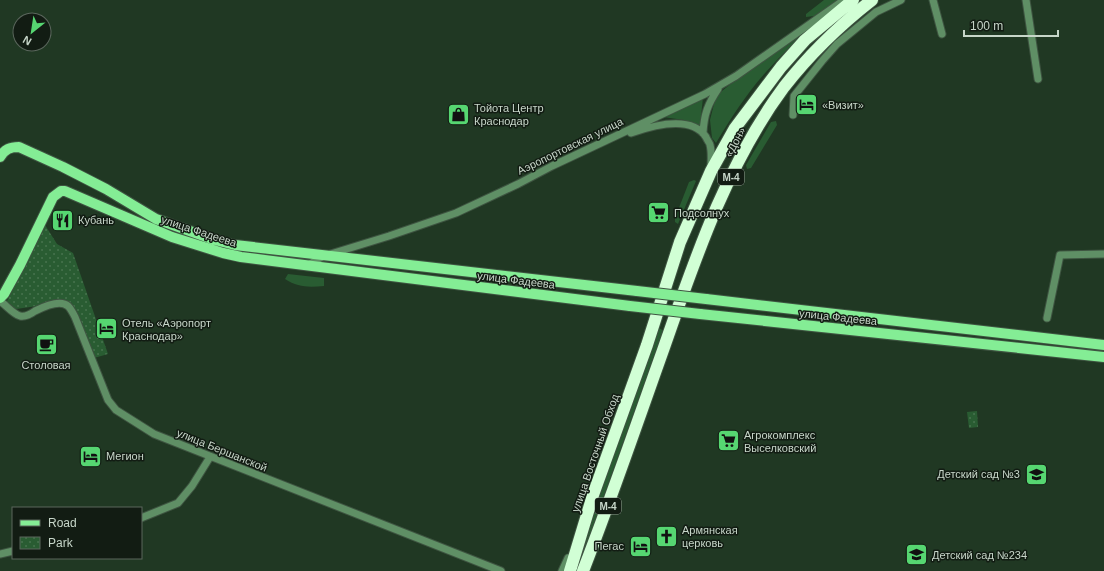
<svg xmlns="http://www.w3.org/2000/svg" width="1104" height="571" viewBox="0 0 1104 571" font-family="Helvetica,sans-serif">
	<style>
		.green { fill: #295c32 }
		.park { fill: url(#park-dots) }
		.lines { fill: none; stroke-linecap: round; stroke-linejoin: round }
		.minor-casing { stroke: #3e5441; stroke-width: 9 }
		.major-casing { stroke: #3e5441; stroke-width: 12 }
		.highway-casing { stroke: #3e5441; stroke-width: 14 }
		.minor { stroke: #5f8f65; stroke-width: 7 }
		.major { stroke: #84ed95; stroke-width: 10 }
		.highway { stroke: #d1ffd5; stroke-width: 12 }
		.major-bridge-casing { stroke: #3e5441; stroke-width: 12; stroke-linecap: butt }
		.major-bridge { stroke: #84ed95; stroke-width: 10 }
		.labels { text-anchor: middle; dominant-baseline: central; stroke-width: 3; stroke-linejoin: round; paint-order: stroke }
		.shield { fill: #121c13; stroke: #919e92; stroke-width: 1 }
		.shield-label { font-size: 10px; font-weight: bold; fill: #c7d6c9 }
		.poi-label { font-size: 11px; fill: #c7d6c9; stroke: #121c13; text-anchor: start }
		.street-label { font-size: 11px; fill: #c7d6c9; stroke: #121c13 }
	</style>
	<defs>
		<pattern id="park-dots" width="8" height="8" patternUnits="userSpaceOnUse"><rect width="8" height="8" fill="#295c32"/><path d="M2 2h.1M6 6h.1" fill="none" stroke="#47734e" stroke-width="1.8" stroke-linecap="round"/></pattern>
	</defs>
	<rect width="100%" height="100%" fill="#203823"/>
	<path class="green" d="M 824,0 L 839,0 L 814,16 L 806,17 L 806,14 Z
		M 817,23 C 799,38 782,54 766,72 C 747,93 731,118 716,143 L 712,138 L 710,120 L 716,96 L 739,77 Z
		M 703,97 L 700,127 L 684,120 L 663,117 Z
		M 776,121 L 777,125 L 751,168 L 747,169 L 746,165 L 771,122 Z
		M 694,180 L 696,181 L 678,224 L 675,222 L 675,218 L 689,182 Z
		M 288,274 L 324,278 L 324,286 C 310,287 298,288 285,279 Z
		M 657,328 L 661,329 L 663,331 L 577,571 L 574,571 L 594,504 Z"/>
	<path class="park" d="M 45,225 L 57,244 L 73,253 L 108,354 L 94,358 L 66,302 L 58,299 L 49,301 L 44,305 L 16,309 L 6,303 Z
		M 977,411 L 978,427 L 969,428 L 967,412 Z"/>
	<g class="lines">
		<defs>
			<path id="minor" d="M 933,0 L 942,34
				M 1026,0 L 1038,79
				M 793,115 L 794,96 L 822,61 L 837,44 L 876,12 L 901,0
				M 631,133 C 651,126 691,114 706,137 C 707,140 710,143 710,145 C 712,152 711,160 711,167
				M 703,133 C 704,114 708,104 718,89
				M 308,265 L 324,256 L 389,236 L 456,213 L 518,184 L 552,166 L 705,94 L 736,76 L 844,0
				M 0,301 C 6,305 13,314 20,316 C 26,317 31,314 35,311 C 43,307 60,299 68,306 C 71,309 73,313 75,317 L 108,400 L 116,410 L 154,434 L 501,571
				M 1047,318 L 1060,255 L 1104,254
				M 141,518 L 178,503 L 192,486 L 210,457
				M 0,554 L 13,551
				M 562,571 L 568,558"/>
			<path id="major" d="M 0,157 C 5,149 10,147 19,147 L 63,167 L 106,189 L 156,219 L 215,240 L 235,245 L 637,291
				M 0,298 L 4,294 L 20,265 L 53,197 L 61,191 L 65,191 L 172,237 L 223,253 L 241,257 L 630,306
				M 706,299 L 1104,345
				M 700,314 L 1104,357"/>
			<path id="highway" d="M 570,571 L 593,495 L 647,345 L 680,242 L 711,171 L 735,128 L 781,67 L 805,40 L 853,0
				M 583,571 C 611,499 636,426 662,353 C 694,262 726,165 784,87 C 809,55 840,25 872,0"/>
		</defs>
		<use href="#minor" class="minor-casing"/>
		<use href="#major" class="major-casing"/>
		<use href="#highway" class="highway-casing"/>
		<use href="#minor" class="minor"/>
		<use href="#major" class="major"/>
		<use href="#highway" class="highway"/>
		<defs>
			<path id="major-bridge" d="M 637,291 L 706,299
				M 630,306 L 700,314"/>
		</defs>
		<use href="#major-bridge" class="major-bridge-casing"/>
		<use href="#major-bridge" class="major-bridge"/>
	</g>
	<defs>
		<symbol id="hotel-square" viewBox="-11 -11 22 22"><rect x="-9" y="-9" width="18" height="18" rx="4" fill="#56d671" stroke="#121c13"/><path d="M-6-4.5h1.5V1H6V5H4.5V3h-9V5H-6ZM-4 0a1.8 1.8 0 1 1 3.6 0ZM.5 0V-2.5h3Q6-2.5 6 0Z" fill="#111"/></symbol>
		<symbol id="shop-square" viewBox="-11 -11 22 22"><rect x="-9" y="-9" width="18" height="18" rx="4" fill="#56d671" stroke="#121c13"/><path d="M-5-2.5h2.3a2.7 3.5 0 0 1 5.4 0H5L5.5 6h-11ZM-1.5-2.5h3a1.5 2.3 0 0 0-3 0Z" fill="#111"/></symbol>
		<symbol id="supermarket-square" viewBox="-11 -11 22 22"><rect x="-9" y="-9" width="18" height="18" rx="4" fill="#56d671" stroke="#121c13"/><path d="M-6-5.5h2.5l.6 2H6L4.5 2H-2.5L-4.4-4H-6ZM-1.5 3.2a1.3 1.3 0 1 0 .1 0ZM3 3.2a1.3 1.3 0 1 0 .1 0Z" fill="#111"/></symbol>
		<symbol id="restaurant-square" viewBox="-11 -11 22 22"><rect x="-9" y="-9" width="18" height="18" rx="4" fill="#56d671" stroke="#121c13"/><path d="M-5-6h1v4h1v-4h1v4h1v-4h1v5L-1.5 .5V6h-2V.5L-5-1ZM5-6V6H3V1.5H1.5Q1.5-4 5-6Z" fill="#111"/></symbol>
		<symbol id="cafe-square" viewBox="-11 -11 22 22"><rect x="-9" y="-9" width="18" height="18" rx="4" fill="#56d671" stroke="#121c13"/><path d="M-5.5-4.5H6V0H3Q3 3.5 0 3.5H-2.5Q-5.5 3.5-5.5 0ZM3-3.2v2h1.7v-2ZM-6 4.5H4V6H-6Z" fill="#111"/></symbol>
		<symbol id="school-square" viewBox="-11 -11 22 22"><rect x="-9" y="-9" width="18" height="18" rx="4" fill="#56d671" stroke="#121c13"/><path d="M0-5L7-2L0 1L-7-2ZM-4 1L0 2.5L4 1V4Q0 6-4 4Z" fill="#111"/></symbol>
		<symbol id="church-square" viewBox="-11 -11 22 22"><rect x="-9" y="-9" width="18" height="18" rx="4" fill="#56d671" stroke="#121c13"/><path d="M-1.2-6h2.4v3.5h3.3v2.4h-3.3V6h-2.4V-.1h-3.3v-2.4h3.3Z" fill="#111"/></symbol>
	</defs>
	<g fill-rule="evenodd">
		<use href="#hotel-square" x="794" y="92" width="25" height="25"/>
		<use href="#shop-square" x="446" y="102" width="25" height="25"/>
		<use href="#supermarket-square" x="646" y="200" width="25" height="25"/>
		<use href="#restaurant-square" x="50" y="208" width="25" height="25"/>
		<use href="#hotel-square" x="94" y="316" width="25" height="25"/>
		<use href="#cafe-square" x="34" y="332" width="25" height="25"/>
		<use href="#supermarket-square" x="716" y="428" width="25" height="25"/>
		<use href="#hotel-square" x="78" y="444" width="25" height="25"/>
		<use href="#school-square" x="1024" y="462" width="25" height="25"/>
		<use href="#church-square" x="654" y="524" width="25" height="25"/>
		<use href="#hotel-square" x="628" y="534" width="25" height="25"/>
		<use href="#school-square" x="904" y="542" width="25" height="25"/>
	</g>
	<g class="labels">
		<g class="shield">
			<rect x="718" y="169" width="26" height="16" rx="3"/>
			<rect x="595" y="498" width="26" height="16" rx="3"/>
		</g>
		<g class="shield-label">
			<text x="731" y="177">М-4</text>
			<text x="608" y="506">М-4</text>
		</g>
		<g class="poi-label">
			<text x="822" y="105">«Визит»</text>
			<text x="474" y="108">Тойота Центр<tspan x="474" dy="13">Краснодар</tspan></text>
			<text x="674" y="213">Подсолнух</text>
			<text x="78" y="220">Кубань</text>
			<text x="122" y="323">Отель «Аэропорт<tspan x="122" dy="13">Краснодар»</tspan></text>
			<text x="46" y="365" text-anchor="middle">Столовая</text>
			<text x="744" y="435">Агрокомплекс<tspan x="744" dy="13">Выселковский</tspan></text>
			<text x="106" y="456">Мегион</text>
			<text x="1020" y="474" text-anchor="end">Детский сад №3</text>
			<text x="682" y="530">Армянская<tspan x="682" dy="13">церковь</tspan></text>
			<text x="624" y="546" text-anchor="end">Пегас</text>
			<text x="932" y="555">Детский сад №234</text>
		</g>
		<g class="street-label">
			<text transform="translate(735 142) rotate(-62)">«Дон»</text>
			<text transform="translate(570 146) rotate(-26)">Аэропортовская улица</text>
			<text transform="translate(199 231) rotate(18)">улица Фадеева</text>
			<text transform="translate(516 280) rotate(7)">улица Фадеева</text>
			<text transform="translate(838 317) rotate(6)">улица Фадеева</text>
			<text transform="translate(222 450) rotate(22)">улица Бершанской</text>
			<text transform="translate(595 453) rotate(-71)">улица Восточный Обход</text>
		</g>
	</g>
	<rect x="12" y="507" width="130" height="52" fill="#121c13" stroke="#5a665c"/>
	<rect x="20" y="520" width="20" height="6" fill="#84ed95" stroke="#5a665c"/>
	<text x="48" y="527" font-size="12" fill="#c7d6c9">Road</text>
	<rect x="20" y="537" width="20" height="12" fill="url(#park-dots)" stroke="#5a665c"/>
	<text x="48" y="547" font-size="12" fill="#c7d6c9">Park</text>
	<g transform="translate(32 32) rotate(210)"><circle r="19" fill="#121c13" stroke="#5a665c"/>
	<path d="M0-3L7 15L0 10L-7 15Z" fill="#56d671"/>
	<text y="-6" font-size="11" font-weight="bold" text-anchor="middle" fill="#c7d6c9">N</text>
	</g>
	<path d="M964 30v6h94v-6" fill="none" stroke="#c7d6c9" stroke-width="2"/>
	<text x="970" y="30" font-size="12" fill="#c7d6c9" stroke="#121c13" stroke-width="3" paint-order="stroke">100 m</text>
</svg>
